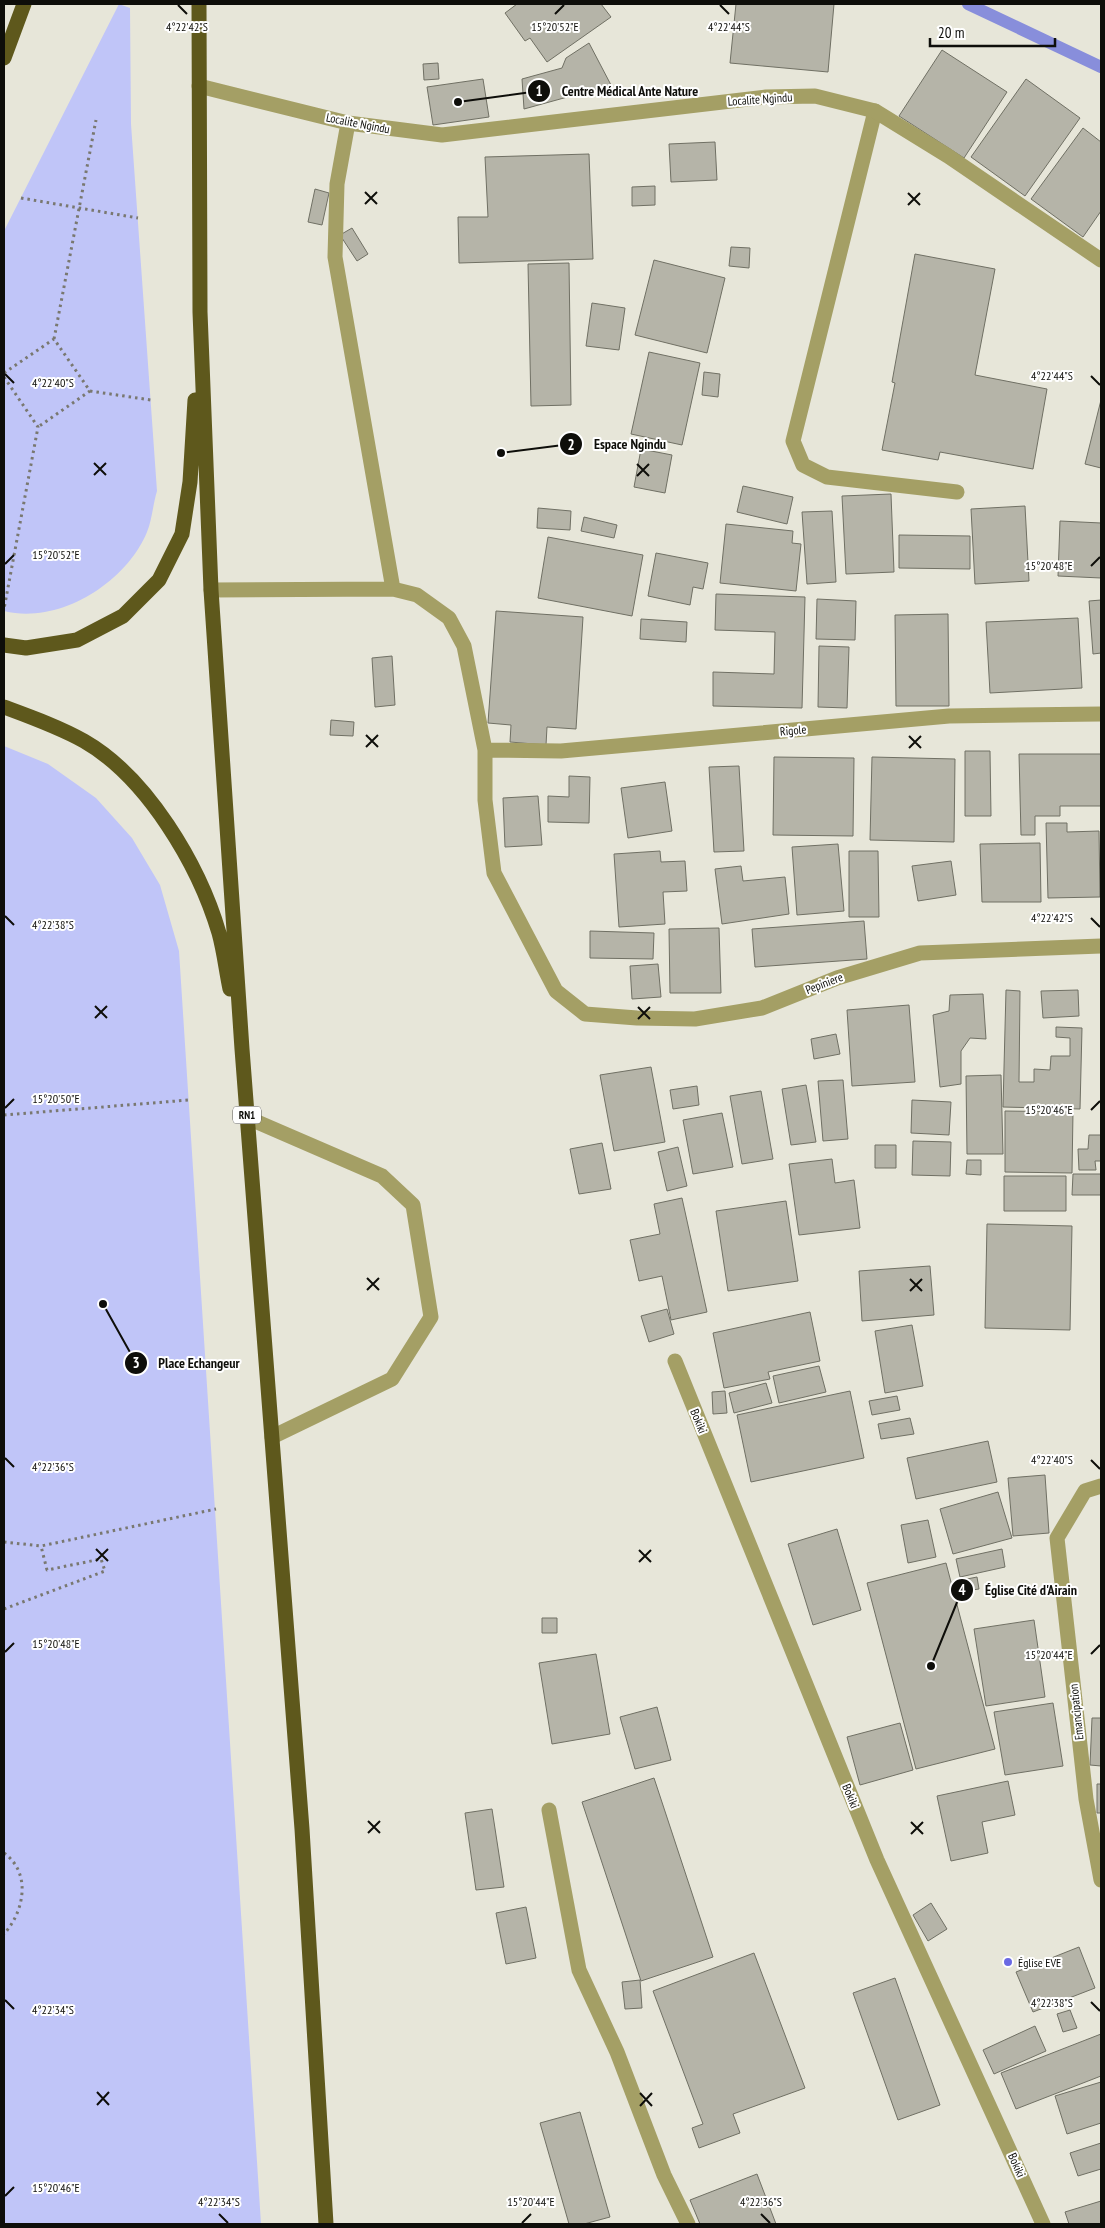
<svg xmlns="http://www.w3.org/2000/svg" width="1105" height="2228" viewBox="0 0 1105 2228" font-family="'PT Sans Narrow',sans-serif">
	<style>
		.green { fill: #c0c5f8 }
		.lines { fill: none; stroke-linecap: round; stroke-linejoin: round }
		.stream { stroke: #888edb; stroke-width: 12 }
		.building { fill: #b5b4a8; stroke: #707064 }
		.path { stroke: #797870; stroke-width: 3; stroke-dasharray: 2.5 4; stroke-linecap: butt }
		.service { stroke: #a49f65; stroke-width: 15 }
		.minor { stroke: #a49f65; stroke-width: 15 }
		.trunk { stroke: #5e581c; stroke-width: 15 }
		.ticks { fill: none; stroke: #0e0e0a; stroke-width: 2 }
		.poi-dot { fill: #6a69e3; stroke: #fff; stroke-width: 2 }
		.labels { text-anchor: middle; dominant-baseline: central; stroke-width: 4; stroke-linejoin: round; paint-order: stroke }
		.shield { fill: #fff; stroke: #565654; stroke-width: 1 }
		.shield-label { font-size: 11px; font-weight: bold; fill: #0e0e0a }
		.street-label { font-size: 12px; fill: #0e0e0a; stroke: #fff }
		.poi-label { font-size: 12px; fill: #0e0e0a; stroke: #fff; text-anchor: start }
		.ticks-label { font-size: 12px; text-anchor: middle; fill: #0e0e0a; stroke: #fff; stroke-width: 4; stroke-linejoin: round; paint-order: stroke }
		.leader { fill: none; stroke: #0e0e0a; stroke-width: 2 }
		.callout-dot { fill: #0e0e0a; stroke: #fff; stroke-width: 2 }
		.mark-label { font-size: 15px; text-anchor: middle; font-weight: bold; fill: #fff }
		.callout-label { font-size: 14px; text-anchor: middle; font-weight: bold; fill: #0e0e0a; stroke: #fff; stroke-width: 4; stroke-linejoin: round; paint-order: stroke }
	</style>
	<rect width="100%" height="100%" fill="#e7e6d9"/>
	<path class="green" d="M 119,4 L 130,8 L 131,124 L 157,491 C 153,504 152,520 147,532 C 126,583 59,625 4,611 L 4,231 Z
		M 4,746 L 48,764 L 96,798 L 132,838 L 160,885 L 179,951 L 261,2224 L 4,2224 Z"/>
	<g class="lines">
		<path class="stream" d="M 968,4 L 1101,67"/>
	</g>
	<path class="building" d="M 517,4 L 601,4 L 611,17 L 547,62 L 530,38 L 525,41 L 505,13 Z
		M 736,4 L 834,4 L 828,72 L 730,63 Z
		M 589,43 L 611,85 L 524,109 L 522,79 L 562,68 L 566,58 Z
		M 942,50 L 1007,92 L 964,158 L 899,116 Z
		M 438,63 L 439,79 L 424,80 L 423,64 Z
		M 483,79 L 489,117 L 433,125 L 427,87 Z
		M 1026,79 L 1080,118 L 1025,196 L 971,157 Z
		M 1083,128 L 1101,142 L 1101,211 L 1083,237 L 1031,199 Z
		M 715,142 L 717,180 L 671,182 L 669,144 Z
		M 589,154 L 593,259 L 459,263 L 458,217 L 488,217 L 485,157 Z
		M 655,186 L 655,205 L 632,206 L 632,187 Z
		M 315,189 L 329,193 L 322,225 L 308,222 Z
		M 352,228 L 368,254 L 357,261 L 340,235 Z
		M 731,247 L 750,248 L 749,268 L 729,266 Z
		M 915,254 L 995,269 L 975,375 L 1047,389 L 1033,469 L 940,452 L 938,460 L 882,450 L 895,383 L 892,382 Z
		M 654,260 L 725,278 L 707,353 L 635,335 Z
		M 569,263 L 571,405 L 531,406 L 528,264 Z
		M 592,303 L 625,308 L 619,350 L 586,346 Z
		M 649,352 L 700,363 L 682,445 L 631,434 Z
		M 704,372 L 720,374 L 718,397 L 702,395 Z
		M 1101,400 L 1101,468 L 1085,464 Z
		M 641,449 L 672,455 L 665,493 L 634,487 Z
		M 743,486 L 793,497 L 787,524 L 737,512 Z
		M 891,494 L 894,572 L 846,574 L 842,496 Z
		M 1025,506 L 1029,581 L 975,584 L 971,509 Z
		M 538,508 L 571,511 L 570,530 L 537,528 Z
		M 832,511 L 836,582 L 807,584 L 802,512 Z
		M 584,517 L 617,525 L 614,538 L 581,531 Z
		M 1060,521 L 1101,523 L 1101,578 L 1058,576 Z
		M 726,524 L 793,531 L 792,543 L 801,544 L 796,591 L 720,583 Z
		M 899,535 L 970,536 L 970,569 L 899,568 Z
		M 548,537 L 643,555 L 632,616 L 538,598 Z
		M 656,553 L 708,563 L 703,589 L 693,587 L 690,605 L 648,596 Z
		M 716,594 L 805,597 L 802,708 L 713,706 L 713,672 L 774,674 L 775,632 L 715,630 Z
		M 817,599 L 856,601 L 855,640 L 816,639 Z
		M 1101,600 L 1101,653 L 1093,654 L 1089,601 Z
		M 496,611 L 583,617 L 576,729 L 547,727 L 546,745 L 510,742 L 511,725 L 488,723 Z
		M 948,614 L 949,706 L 896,706 L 895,615 Z
		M 1078,618 L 1082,688 L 990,693 L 986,622 Z
		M 641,619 L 687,622 L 686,642 L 640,639 Z
		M 819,646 L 849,647 L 847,708 L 818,707 Z
		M 392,656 L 395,705 L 375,707 L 372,658 Z
		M 331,720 L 354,722 L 353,736 L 330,735 Z
		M 965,751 L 990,751 L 991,816 L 965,816 Z
		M 1019,754 L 1101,754 L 1101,806 L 1060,806 L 1060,816 L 1035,816 L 1035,835 L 1021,835 Z
		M 774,757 L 854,758 L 853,836 L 773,835 Z
		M 872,757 L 955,759 L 954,842 L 870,840 Z
		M 739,766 L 744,851 L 714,852 L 709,767 Z
		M 569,776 L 590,777 L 589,823 L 548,822 L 548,796 L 569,797 Z
		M 665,782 L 672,831 L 628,838 L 621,788 Z
		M 538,796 L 542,845 L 505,847 L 503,798 Z
		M 1046,823 L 1067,823 L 1067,832 L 1099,831 L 1100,897 L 1048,898 Z
		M 1040,843 L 1041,902 L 982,902 L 980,844 Z
		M 838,844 L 844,911 L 797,915 L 792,847 Z
		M 660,851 L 661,862 L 685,861 L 687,891 L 663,892 L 665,924 L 619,927 L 614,854 Z
		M 849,851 L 878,851 L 879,917 L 849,917 Z
		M 951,861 L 956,895 L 918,901 L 912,866 Z
		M 741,866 L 743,881 L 785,877 L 789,914 L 722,924 L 715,869 Z
		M 864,921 L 867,959 L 755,967 L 752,929 Z
		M 719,928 L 721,993 L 670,993 L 669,929 Z
		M 590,931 L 654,933 L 653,959 L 590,958 Z
		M 658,964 L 661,997 L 632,999 L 630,966 Z
		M 1006,990 L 1020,991 L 1019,1082 L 1034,1082 L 1034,1069 L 1050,1070 L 1051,1056 L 1070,1056 L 1070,1038 L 1056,1037 L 1056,1027 L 1082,1028 L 1080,1109 L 1003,1107 Z
		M 1078,990 L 1079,1016 L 1043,1018 L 1041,991 Z
		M 983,994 L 986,1039 L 970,1038 L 961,1051 L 961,1084 L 940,1087 L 933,1015 L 949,1011 L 950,995 Z
		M 909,1005 L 915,1082 L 852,1086 L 847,1010 Z
		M 836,1034 L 840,1054 L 814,1059 L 811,1039 Z
		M 651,1067 L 665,1142 L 614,1151 L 600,1075 Z
		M 1001,1075 L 1003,1154 L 967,1154 L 966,1076 Z
		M 843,1080 L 848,1139 L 823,1141 L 818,1081 Z
		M 806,1085 L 816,1142 L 791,1145 L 782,1089 Z
		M 697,1086 L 699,1105 L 673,1109 L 670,1090 Z
		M 761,1091 L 773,1159 L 742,1164 L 730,1096 Z
		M 912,1100 L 951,1102 L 949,1135 L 911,1133 Z
		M 1005,1111 L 1073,1112 L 1072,1173 L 1005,1172 Z
		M 722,1113 L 733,1167 L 693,1174 L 683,1120 Z
		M 1089,1135 L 1101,1135 L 1101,1161 L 1095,1161 L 1096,1170 L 1079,1170 L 1078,1149 L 1088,1149 Z
		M 913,1141 L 951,1142 L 950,1176 L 912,1175 Z
		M 602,1143 L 611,1189 L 579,1194 L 570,1149 Z
		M 875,1145 L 896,1145 L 896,1168 L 875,1168 Z
		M 678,1147 L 687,1186 L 667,1191 L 658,1152 Z
		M 832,1159 L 835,1183 L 854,1180 L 860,1228 L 799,1235 L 789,1164 Z
		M 967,1160 L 981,1160 L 981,1175 L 966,1174 Z
		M 1073,1174 L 1101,1174 L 1101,1195 L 1072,1195 Z
		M 1004,1176 L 1066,1176 L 1066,1211 L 1004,1211 Z
		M 682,1198 L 707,1312 L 671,1320 L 662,1276 L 639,1281 L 630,1240 L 660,1234 L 654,1204 Z
		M 786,1201 L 798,1281 L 728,1291 L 716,1211 Z
		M 987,1224 L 1072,1226 L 1070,1330 L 985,1328 Z
		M 930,1266 L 934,1315 L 862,1321 L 859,1271 Z
		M 667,1309 L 674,1334 L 649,1342 L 641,1316 Z
		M 810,1312 L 820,1361 L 768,1372 L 770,1379 L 724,1388 L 713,1333 Z
		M 912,1325 L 923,1386 L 885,1393 L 875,1331 Z
		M 819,1366 L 826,1392 L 779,1403 L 773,1376 Z
		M 766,1383 L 772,1403 L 734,1413 L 729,1393 Z
		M 725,1391 L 727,1413 L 713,1414 L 712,1392 Z
		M 850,1391 L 864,1458 L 751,1482 L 737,1415 Z
		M 897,1396 L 900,1410 L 872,1415 L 869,1401 Z
		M 910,1418 L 914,1434 L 881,1439 L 878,1424 Z
		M 988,1441 L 997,1482 L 916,1499 L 907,1458 Z
		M 1045,1475 L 1049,1533 L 1013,1536 L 1008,1478 Z
		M 998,1492 L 1012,1538 L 953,1554 L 940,1509 Z
		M 928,1520 L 936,1557 L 908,1563 L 901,1525 Z
		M 837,1529 L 861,1610 L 813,1625 L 788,1544 Z
		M 1002,1549 L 1005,1567 L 960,1577 L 956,1559 Z
		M 946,1563 L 995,1749 L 916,1769 L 867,1583 Z
		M 977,1577 L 979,1589 L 965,1591 L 962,1580 Z
		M 542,1618 L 557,1618 L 557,1633 L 542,1633 Z
		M 1034,1620 L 1045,1697 L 986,1706 L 974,1629 Z
		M 596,1654 L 610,1734 L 552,1744 L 539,1663 Z
		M 1053,1703 L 1063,1766 L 1005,1775 L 994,1712 Z
		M 657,1707 L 671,1760 L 635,1769 L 620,1717 Z
		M 1092,1718 L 1101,1718 L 1101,1766 L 1090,1765 Z
		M 900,1723 L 913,1770 L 860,1785 L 847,1737 Z
		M 654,1778 L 713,1957 L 641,1981 L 582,1802 Z
		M 1008,1781 L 1015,1815 L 982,1822 L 988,1853 L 951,1861 L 937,1796 Z
		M 1097,1784 L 1101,1784 L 1101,1813 L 1097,1813 Z
		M 492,1809 L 504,1887 L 476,1890 L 465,1813 Z
		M 931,1903 L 947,1929 L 928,1941 L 913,1915 Z
		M 526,1907 L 536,1958 L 506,1964 L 496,1913 Z
		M 1079,1947 L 1095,1988 L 1033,2012 L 1016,1972 Z
		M 754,1953 L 805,2088 L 733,2114 L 740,2133 L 699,2148 L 692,2128 L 703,2124 L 653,1991 Z
		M 895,1978 L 940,2105 L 898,2120 L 853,1993 Z
		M 640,1980 L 642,2008 L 625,2009 L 622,1982 Z
		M 1070,2010 L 1077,2028 L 1063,2032 L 1057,2014 Z
		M 1035,2026 L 1046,2051 L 994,2074 L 983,2050 Z
		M 1101,2034 L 1101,2076 L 1016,2109 L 1001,2073 Z
		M 1101,2082 L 1101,2123 L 1067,2134 L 1055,2096 Z
		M 580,2112 L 610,2217 L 584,2224 L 569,2224 L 540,2123 Z
		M 1101,2143 L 1101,2169 L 1078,2176 L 1070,2153 Z
		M 757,2174 L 776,2224 L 700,2224 L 690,2200 Z
		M 1101,2201 L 1101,2224 L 1069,2224 L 1065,2212 Z"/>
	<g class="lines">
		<path class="path" d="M 21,198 L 138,218
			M 54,339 L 96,120
			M 4,373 L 54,339 L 90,391 L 38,427
			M 4,377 L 38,427 L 4,609
			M 90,391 L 151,400
			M 4,1115 L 189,1100
			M 4,1542 L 41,1546 L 216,1509
			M 4,1609 L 105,1571 L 101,1559 L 47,1570 L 41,1546
			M 4,1853 C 32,1873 24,1912 4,1934"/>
		<path class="service" d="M 875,111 L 793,441 L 803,465 L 827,477 L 957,492
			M 248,1118 L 382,1176 L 413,1205 L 431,1317 L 392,1379 L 272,1437"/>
		<path class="minor" d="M 199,86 L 348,123 L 442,135 L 766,97 L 815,96 L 875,111 L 948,156 L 1101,260
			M 348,123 L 337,184 L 335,257 L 393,589
			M 211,590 L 393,589 L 417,595 L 449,618 L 464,646 L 485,750 L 485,800 L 494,873 L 556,991 L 585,1014 L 637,1018 L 695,1019 L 762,1008 L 837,978 L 920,953 L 1101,946
			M 485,750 L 561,751 L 949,716 L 1101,714
			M 675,1361 L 877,1860 L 1043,2224
			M 1101,1486 L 1085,1491 L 1057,1538 L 1086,1799 L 1101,1880
			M 549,1810 L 579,1970 L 617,2052 L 664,2175 L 688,2224"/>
		<path class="trunk" d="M 199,4 L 200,312 L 211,590 L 242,1049 L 302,1829 L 326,2224
			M 4,58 L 24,4
			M 4,645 L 26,648 L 77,640 L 123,616 L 159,580 L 182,534 L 190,482 L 195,400
			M 4,707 C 31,717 59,727 84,741 C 147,777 199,865 219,933 C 224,951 226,970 230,989"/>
	</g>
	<path class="ticks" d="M 178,5 L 187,14M 720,5 L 729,14M 555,14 L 564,5M 365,192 L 377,204M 908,193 L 920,205M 365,204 L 377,192M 908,205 L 920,193M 5,374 L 14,383M 1091,376 L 1100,385M 94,463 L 106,475M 637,464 L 649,476M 94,475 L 106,463M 637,476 L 649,464M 5,564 L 14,555M 1091,566 L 1100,557M 366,735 L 378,747M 909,736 L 921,748M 366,747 L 378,735M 909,748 L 921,736M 5,916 L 14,925M 1091,918 L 1100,927M 95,1006 L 107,1018M 638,1007 L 650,1019M 95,1018 L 107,1006M 638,1019 L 650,1007M 5,1108 L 14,1099M 1091,1110 L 1100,1101M 367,1278 L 379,1290M 910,1279 L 922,1291M 367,1290 L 379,1278M 910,1291 L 922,1279M 5,1458 L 14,1467M 1091,1460 L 1100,1469M 96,1549 L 108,1561M 639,1550 L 651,1562M 96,1561 L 108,1549M 639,1562 L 651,1550M 5,1652 L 14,1643M 1091,1654 L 1100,1645M 368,1821 L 380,1833M 911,1822 L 923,1834M 368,1833 L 380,1821M 911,1834 L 923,1822M 5,2000 L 14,2009M 1091,2002 L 1100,2011M 97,2092 L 109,2105M 640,2093 L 652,2106M 97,2105 L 109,2092M 640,2106 L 652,2093M 5,2196 L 14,2187M 219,2214 L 228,2223M 761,2214 L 770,2223M 522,2223 L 531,2214"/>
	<circle class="poi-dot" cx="1008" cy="1962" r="5"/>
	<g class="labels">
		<rect class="shield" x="233" y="1106.5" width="28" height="17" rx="4"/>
		<g class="shield-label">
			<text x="247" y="1115">RN1</text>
		</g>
		<g class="street-label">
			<text transform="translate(760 99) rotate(-4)">Localite Ngindu</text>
			<text transform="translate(358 123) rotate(11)">Localite Ngindu</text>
			<text transform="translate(793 730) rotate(-5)">Rigole</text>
			<text transform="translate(824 983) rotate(-21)">Pepiniere</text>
			<text transform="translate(699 1421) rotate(68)">Bokiki</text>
			<text transform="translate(1076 1712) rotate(-96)">Emancipation</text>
			<text transform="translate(851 1796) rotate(68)">Bokiki</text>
			<text transform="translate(1017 2165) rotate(66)">Bokiki</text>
		</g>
		<g class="poi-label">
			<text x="1018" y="1962">Église EVE</text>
		</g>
	</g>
	<g class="ticks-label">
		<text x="187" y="31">4°22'42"S</text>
		<text x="555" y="31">15°20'52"E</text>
		<text x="729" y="31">4°22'44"S</text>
		<text x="1052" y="380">4°22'44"S</text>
		<text x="53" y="387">4°22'40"S</text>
		<text x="56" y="559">15°20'52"E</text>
		<text x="1049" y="570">15°20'48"E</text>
		<text x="1052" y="922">4°22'42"S</text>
		<text x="53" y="929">4°22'38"S</text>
		<text x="56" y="1103">15°20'50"E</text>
		<text x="1049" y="1114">15°20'46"E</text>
		<text x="1052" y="1464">4°22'40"S</text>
		<text x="53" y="1471">4°22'36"S</text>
		<text x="56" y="1648">15°20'48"E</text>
		<text x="1049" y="1659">15°20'44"E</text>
		<text x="1052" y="2007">4°22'38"S</text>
		<text x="53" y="2014">4°22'34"S</text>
		<text x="56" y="2192">15°20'46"E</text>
		<text x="219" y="2206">4°22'34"S</text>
		<text x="531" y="2206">15°20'44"E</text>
		<text x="761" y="2206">4°22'36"S</text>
	</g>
	<path class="leader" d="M458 102L539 91M501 453L571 444M103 1304L136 1363M931 1666L962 1590"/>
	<g class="callout-dot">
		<circle cx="458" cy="102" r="5"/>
		<circle cx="501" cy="453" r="5"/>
		<circle cx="103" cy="1304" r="5"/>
		<circle cx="931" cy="1666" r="5"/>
		<circle cx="539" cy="91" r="12"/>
		<circle cx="571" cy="444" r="12"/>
		<circle cx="136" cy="1363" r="12"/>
		<circle cx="962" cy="1590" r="12"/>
	</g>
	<g class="mark-label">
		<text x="539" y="96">1</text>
		<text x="571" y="450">2</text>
		<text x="136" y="1368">3</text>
		<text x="962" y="1595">4</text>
	</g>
	<g class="callout-label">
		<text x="630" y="96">Centre Médical Ante Nature</text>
		<text x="630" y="449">Espace Ngindu</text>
		<text x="199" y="1368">Place Echangeur</text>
		<text x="1031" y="1595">Église Cité d'Airain</text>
	</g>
	<rect width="1105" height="2228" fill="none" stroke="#0e0e0a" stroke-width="10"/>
	<path d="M930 38v8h125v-8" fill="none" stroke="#0e0e0a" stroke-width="2.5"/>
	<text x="938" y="38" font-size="15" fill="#0e0e0a" stroke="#ffffff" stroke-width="4" paint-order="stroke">20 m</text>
</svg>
